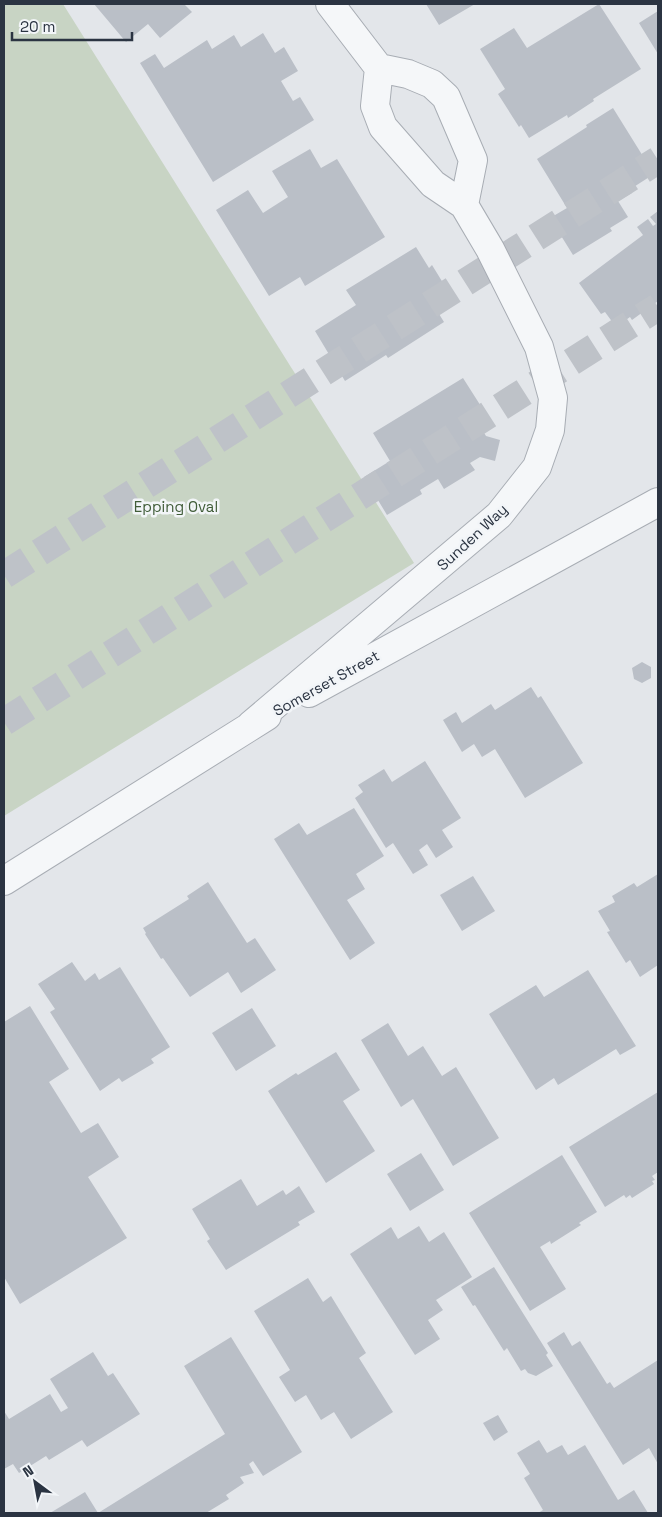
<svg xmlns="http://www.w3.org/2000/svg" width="662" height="1517" viewBox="0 0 662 1517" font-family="'Space Grotesk',sans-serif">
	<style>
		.green { fill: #c8d4c4 }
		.building { fill: #babfc7 }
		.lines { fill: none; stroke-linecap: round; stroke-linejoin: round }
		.highway-tunnel { stroke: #bec2c8; stroke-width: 28; stroke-dasharray: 28 14; stroke-linecap: butt }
		.minor-casing { stroke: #a8adb4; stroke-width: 30 }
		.minor { stroke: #f5f7f9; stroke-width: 28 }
		.labels { text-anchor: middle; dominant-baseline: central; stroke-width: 5; stroke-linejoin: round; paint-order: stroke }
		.park-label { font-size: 15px; fill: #415d39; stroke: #f2f5f8 }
		.street-label { font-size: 15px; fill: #2b3442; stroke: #f2f5f8 }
	</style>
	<rect width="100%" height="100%" fill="#e3e6ea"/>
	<path class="green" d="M 4,4 L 63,4 L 414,563 L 4,816 Z"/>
	<path class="building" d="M 94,4 L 184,4 L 192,12 L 160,38 L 148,24 L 126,42 Z
		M 426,4 L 475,4 L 439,25 Z
		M 599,4 L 641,69 L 593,99 L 594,101 L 568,118 L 567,115 L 529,138 L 521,125 L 519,127 L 498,94 L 505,89 L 480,49 L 514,28 L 527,48 Z
		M 658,11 L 658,54 L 639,23 Z
		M 263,33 L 275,53 L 284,47 L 298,71 L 281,81 L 293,101 L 300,97 L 314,120 L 213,182 L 140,63 L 155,54 L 164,68 L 207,40 L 212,49 L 234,35 L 241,47 Z
		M 613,108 L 654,174 L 629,190 L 632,193 L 618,201 L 628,217 L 610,228 L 612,231 L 573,255 L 550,218 L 567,208 L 537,159 L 587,127 L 586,125 Z
		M 310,149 L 321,168 L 337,159 L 385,237 L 305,286 L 300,277 L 269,296 L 216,210 L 248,190 L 263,213 L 288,197 L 272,171 Z
		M 658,211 L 658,301 L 632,320 L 630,317 L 616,327 L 605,312 L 601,314 L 579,283 L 643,235 L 637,227 L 648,219 L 653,226 L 656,224 L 650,217 Z
		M 416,247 L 429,268 L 432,265 L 448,291 L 431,301 L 444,322 L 388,358 L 386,355 L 345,381 L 315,331 L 356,305 L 346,290 Z
		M 463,378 L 491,422 L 481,428 L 486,436 L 500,440 L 495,461 L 480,457 L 470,463 L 475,470 L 444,489 L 438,479 L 420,490 L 422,494 L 387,515 L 364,477 L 390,461 L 373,433 Z
		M 642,662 L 651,667 L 651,678 L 642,683 L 634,679 L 632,668 Z
		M 531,687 L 538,698 L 541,696 L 583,763 L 525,798 L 495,749 L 482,757 L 474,744 L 462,752 L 443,720 L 456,712 L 462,723 L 491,704 L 495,710 Z
		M 425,761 L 461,818 L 442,830 L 453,847 L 436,858 L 427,844 L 419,850 L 428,865 L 413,874 L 393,843 L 386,848 L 355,798 L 363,792 L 358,785 L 384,769 L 392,782 Z
		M 354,808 L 384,856 L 356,874 L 365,889 L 347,900 L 375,943 L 350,960 L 274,839 L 299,823 L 307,835 Z
		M 658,874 L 658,965 L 640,977 L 630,960 L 626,963 L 607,932 L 610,931 L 598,911 L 615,902 L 612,896 L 634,883 L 637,887 Z
		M 473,876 L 495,911 L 462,931 L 440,895 Z
		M 208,882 L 247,943 L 255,938 L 276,970 L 241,993 L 228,972 L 190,997 L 163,958 L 161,959 L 145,934 L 146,933 L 143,928 L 189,899 L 187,896 Z
		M 72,962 L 85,981 L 95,973 L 99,980 L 120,967 L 170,1047 L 151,1059 L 154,1063 L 122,1082 L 119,1078 L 100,1091 L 50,1012 L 55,1009 L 38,984 Z
		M 588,970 L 636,1046 L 620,1055 L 616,1049 L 558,1085 L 554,1078 L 536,1090 L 489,1014 L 536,985 L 544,997 Z
		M 30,1006 L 69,1069 L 49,1082 L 81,1133 L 98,1123 L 119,1157 L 88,1177 L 127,1238 L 20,1304 L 4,1277 L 4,1022 Z
		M 252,1008 L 276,1046 L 236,1071 L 212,1033 Z
		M 388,1023 L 408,1056 L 423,1046 L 442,1076 L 456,1067 L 499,1138 L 453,1166 L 413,1099 L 401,1107 L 361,1040 Z
		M 336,1052 L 360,1090 L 343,1101 L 375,1151 L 326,1183 L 268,1091 L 296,1073 L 298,1075 Z
		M 658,1092 L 658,1172 L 652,1176 L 655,1180 L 652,1181 L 654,1184 L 632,1198 L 630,1195 L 626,1198 L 624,1195 L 605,1207 L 569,1147 Z
		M 421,1153 L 444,1190 L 410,1211 L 387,1174 Z
		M 562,1155 L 597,1212 L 579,1223 L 581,1225 L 551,1244 L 550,1241 L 540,1247 L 566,1289 L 530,1311 L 469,1213 Z
		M 241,1179 L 257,1206 L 283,1190 L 286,1195 L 299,1186 L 315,1212 L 298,1222 L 300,1225 L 226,1270 L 207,1241 L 210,1239 L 192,1209 Z
		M 419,1226 L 429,1242 L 444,1232 L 472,1277 L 436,1300 L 443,1310 L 428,1320 L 440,1339 L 415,1355 L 350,1254 L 391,1227 L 398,1239 Z
		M 494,1267 L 548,1353 L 546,1355 L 553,1366 L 536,1376 L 528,1373 L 525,1369 L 521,1371 L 507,1348 L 504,1351 L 475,1305 L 473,1306 L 461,1287 Z
		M 308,1278 L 323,1302 L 331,1296 L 366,1353 L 359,1358 L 393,1412 L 351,1439 L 334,1412 L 321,1420 L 306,1395 L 295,1402 L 279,1377 L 290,1370 L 254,1311 Z
		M 564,1332 L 572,1346 L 580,1341 L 607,1384 L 610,1382 L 614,1388 L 658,1360 L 658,1464 L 649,1448 L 623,1465 L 547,1343 Z
		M 231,1337 L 302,1452 L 263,1476 L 253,1461 L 249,1464 L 254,1473 L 240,1477 L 244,1483 L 226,1495 L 229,1499 L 206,1513 L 50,1513 L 85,1492 L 98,1513 L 225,1434 L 184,1366 Z
		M 93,1352 L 108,1376 L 113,1373 L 140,1414 L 87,1447 L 82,1440 L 49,1460 L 46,1456 L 19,1473 L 13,1464 L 4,1469 L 4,1411 L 9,1419 L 50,1394 L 61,1412 L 68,1408 L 50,1379 Z
		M 498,1415 L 508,1432 L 494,1441 L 483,1423 Z
		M 539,1440 L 547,1453 L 562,1445 L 568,1455 L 585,1445 L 618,1500 L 634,1490 L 648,1513 L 538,1513 L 543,1510 L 524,1478 L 530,1474 L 517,1453 Z"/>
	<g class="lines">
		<path class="highway-tunnel" d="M 4,575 L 658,160
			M 4,722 L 658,307"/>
		<defs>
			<path id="minor" d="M 330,4 L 379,68
				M 309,693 L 658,502
				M 251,725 L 499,515 L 537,467 L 550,430 L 553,398 L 539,347 L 490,249 L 464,205 L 433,184 L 383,127 L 375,106 L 379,68 L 408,74 L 432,84 L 446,97 L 473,160 L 464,205
				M 4,881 L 267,716"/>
		</defs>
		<use href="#minor" class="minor-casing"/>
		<use href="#minor" class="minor"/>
	</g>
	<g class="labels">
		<g class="park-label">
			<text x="176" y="506">Epping Oval</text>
		</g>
		<g class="street-label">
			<text transform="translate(472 537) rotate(-43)">Sunden Way</text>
			<text transform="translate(326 683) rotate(-29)">Somerset Street</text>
		</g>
	</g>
	<rect width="662" height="1517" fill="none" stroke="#2b3442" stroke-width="10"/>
	<g transform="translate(35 1482) rotate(328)" stroke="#f2f5f8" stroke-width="4" paint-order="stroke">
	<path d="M0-4L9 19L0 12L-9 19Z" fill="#2b3442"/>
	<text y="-8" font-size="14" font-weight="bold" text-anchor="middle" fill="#2b3442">N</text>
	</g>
	<path d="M12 32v8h120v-8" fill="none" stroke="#2b3442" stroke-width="2.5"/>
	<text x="20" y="32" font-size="15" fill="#2b3442" stroke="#f2f5f8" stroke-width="4" paint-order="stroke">20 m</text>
</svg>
